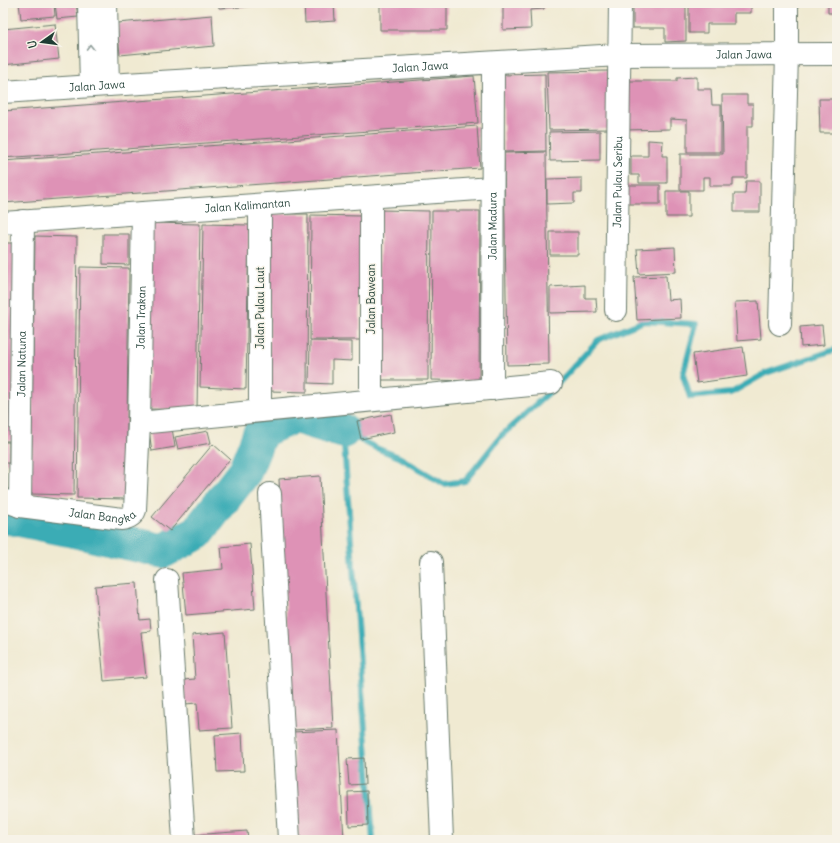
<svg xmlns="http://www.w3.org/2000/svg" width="840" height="843" viewBox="0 0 840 843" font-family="Delius,sans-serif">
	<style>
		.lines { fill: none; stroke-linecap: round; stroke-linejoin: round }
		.stream { stroke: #3aacb5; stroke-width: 6 }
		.river { stroke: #3aacb5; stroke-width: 35 }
		.building { fill: #de92b6 }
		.minor-casing { stroke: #687a6b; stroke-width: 24 }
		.minor { stroke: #fff; stroke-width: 22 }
		.oneway { stroke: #8f9e9a }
		.labels { text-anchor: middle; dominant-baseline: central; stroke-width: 3; stroke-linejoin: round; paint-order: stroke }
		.street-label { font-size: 11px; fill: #1f3d34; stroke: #f7f3e8 }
	</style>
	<rect width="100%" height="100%" fill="#f7f3e8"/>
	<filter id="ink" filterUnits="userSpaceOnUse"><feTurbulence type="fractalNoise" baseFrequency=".025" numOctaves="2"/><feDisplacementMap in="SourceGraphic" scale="8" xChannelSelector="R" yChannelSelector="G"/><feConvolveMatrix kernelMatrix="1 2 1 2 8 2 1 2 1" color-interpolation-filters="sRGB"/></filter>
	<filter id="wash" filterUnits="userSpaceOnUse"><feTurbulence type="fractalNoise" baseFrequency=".012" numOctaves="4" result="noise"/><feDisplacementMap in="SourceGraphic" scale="16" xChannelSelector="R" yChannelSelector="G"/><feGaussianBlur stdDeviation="0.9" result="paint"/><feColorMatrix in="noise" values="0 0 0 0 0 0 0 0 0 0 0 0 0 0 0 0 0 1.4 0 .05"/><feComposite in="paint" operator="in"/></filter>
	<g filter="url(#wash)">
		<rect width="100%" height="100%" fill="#f0ead2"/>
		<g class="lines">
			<path class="stream" d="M 343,431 L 376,448 L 399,457 L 444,484 L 465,481 L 501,436 L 555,387 L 598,340 L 644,321 L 696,324 L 683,375 L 690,397 L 731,393 L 766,373 L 837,349
				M 343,431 L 373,840"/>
			<path class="river" d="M 3,516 L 67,529 L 163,551 L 197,533 L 245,471 L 261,431 L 294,416 L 343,431"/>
		</g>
		<g id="blocks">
			<path class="building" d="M 19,3 L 54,3 L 55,16 L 21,19 Z
				M 55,3 L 76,3 L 78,17 L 57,19 Z
				M 218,3 L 283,3 L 283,5 L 219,8 Z
				M 304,3 L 334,3 L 335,21 L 305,23 Z
				M 380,3 L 447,3 L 447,30 L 380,30 Z
				M 503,3 L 544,3 L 544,9 L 530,10 L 531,29 L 503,30 Z
				M 633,3 L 686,3 L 686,41 L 665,42 L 665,28 L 633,28 Z
				M 689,3 L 751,3 L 751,13 L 734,13 L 734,24 L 707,24 L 707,33 L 689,33 Z
				M 828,3 L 837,3 L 837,13 L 828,13 Z
				M 212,15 L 214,46 L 120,55 L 117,23 Z
				M 55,24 L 59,59 L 3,65 L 3,29 Z
				M 608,71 L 609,129 L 549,130 L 547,72 Z
				M 545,74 L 546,151 L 504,152 L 502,75 Z
				M 474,76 L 478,123 L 3,158 L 3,111 Z
				M 697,77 L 697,89 L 711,89 L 712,105 L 721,105 L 721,152 L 687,152 L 687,120 L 670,119 L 670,129 L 624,130 L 624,81 L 677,81 L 677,78 Z
				M 722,95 L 747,95 L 747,104 L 753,104 L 753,126 L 747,126 L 747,178 L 733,178 L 733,186 L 710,186 L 710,177 L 703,177 L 703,190 L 680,190 L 680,154 L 723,154 Z
				M 819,99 L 837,99 L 837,133 L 820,133 Z
				M 477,126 L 480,168 L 3,203 L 3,161 Z
				M 600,131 L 600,160 L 550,161 L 549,132 Z
				M 648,140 L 663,141 L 662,156 L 667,156 L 667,183 L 639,183 L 639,175 L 631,175 L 631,156 L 648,156 Z
				M 546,152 L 549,364 L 507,365 L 504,153 Z
				M 582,178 L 582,193 L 574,193 L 574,203 L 547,204 L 547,179 Z
				M 746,181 L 760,181 L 760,212 L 734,212 L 734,194 L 745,194 Z
				M 623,185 L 660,185 L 660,204 L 623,204 Z
				M 666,191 L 689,191 L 689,217 L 666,217 Z
				M 380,210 L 429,211 L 428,380 L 379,380 Z
				M 432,211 L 480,211 L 479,381 L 431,380 Z
				M 270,214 L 308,214 L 307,392 L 269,391 Z
				M 311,215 L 361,216 L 360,340 L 310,340 Z
				M 151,223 L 200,224 L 197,410 L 148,409 Z
				M 203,224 L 249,225 L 246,389 L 200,387 Z
				M 550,232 L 578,232 L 578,255 L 550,255 Z
				M 103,234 L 129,234 L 129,265 L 103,264 Z
				M 35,236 L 77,237 L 74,495 L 31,494 Z
				M 3,243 L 14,243 L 13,441 L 3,441 Z
				M 675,247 L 676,272 L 639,274 L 637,249 Z
				M 80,267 L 129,268 L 126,499 L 77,498 Z
				M 666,276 L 668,300 L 680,299 L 681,318 L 637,320 L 634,277 Z
				M 585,285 L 585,298 L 596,298 L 597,312 L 550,313 L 550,287 Z
				M 758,301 L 761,339 L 737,341 L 735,302 Z
				M 822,325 L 824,345 L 801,347 L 800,327 Z
				M 310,341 L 352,342 L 352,361 L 332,360 L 332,384 L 309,383 Z
				M 743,347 L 747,376 L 697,383 L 693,354 Z
				M 391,414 L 394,432 L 361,439 L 357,421 Z
				M 172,428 L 175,447 L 152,451 L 149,431 Z
				M 208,431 L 211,443 L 178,449 L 175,437 Z
				M 3,442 L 9,442 L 9,463 L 3,463 Z
				M 213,444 L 230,459 L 170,531 L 152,517 Z
				M 320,476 L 333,728 L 292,730 L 279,479 Z
				M 250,544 L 255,609 L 186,615 L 182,573 L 223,569 L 221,547 Z
				M 137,583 L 140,620 L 150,619 L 151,631 L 141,632 L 146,677 L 104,681 L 95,586 Z
				M 225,632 L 232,728 L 199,730 L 197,703 L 185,704 L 183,680 L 195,679 L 192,635 Z
				M 338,730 L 344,840 L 298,840 L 292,732 Z
				M 242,733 L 244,771 L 217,772 L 215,735 Z
				M 364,758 L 365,784 L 349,785 L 347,759 Z
				M 367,791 L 368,825 L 349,826 L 348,792 Z
				M 247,831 L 248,840 L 192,840 L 192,835 Z"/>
		</g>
	</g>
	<g filter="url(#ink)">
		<use href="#blocks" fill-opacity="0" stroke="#687a6b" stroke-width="1"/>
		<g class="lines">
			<defs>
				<g id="minor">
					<path d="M 89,3 L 91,86"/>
					<path d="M 106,3 L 108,85"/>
					<path id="s1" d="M 3,92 L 108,85 L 619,55 L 837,54"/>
					<path d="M 371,197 L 371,400"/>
					<path d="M 260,205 L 260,411"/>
					<path id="s2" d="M 3,223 L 492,188"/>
					<path id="s3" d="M 616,310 L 620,3"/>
					<path d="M 780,324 L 787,54 L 787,3"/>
					<path id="s4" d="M 492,389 L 493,63"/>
					<path d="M 139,423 L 551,383"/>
					<path d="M 270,494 L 289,840"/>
					<path id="s5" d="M 3,500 L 20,506 L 122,519 C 128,518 133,516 135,510 L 139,423 L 143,213"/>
					<path id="s6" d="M 20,506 L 23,221"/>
					<path d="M 431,562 L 442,840"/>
					<path d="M 167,580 L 184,840"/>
				</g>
			</defs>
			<use href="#minor" class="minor-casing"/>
			<use href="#minor" class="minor"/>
		</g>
		<defs><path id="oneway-chevron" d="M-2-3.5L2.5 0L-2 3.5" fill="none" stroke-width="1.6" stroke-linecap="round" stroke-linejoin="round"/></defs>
		<use class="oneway" href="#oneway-chevron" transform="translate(90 47) rotate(-91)"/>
	</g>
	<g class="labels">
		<g class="street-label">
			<text stroke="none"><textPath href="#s1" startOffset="742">Jalan Jawa</textPath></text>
			<text stroke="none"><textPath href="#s1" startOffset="418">Jalan Jawa</textPath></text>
			<text stroke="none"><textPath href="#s1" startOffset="94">Jalan Jawa</textPath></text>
			<text stroke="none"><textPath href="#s3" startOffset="128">Jalan Pulau Seribu</textPath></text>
			<text stroke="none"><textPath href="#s2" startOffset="245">Jalan Kalimantan</textPath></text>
			<text stroke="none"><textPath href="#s4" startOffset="163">Jalan Madura</textPath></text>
			<text transform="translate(371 299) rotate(-90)">Jalan Bawean</text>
			<text transform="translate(260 308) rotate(-90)">Jalan Pulau Laut</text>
			<text stroke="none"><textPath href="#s5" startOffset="330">Jalan Trakan</textPath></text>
			<text stroke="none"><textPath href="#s6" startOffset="142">Jalan Natuna</textPath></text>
			<text stroke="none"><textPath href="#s5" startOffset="101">Jalan Bangka</textPath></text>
		</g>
	</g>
	<rect width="840" height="843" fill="none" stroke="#f7f3e8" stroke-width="16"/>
	<g transform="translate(42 42) rotate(256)" stroke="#f7f3e8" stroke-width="3" paint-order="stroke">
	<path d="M0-3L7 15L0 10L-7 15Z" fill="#1f3d34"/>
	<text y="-6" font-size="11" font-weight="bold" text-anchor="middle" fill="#1f3d34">U</text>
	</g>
</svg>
